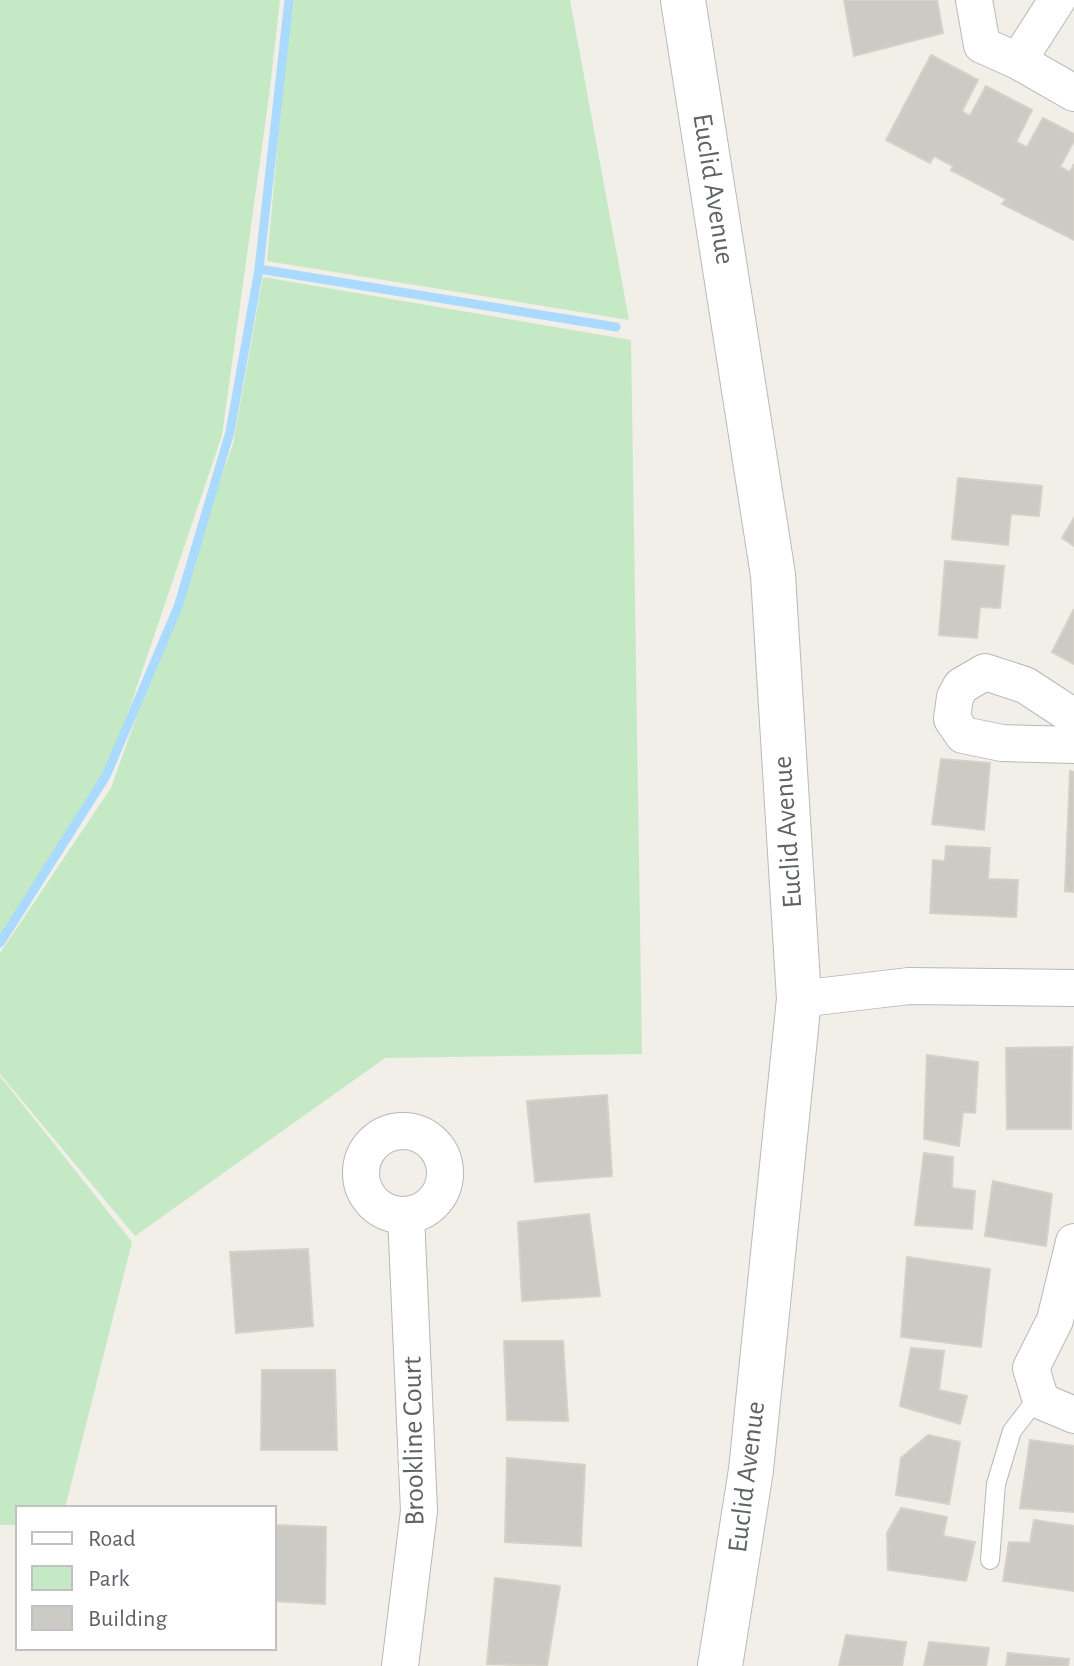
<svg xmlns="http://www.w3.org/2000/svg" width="1074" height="1666" viewBox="0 0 1074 1666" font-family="'Alegreya Sans',sans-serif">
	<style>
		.green { fill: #c5e8c5 }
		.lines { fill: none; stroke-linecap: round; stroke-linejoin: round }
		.stream { stroke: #aadaff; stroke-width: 9 }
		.building { fill: #cccac5; stroke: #d6d1c6; stroke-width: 2 }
		.lane-casing { stroke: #b5b8bc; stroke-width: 20 }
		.street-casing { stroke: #b5b8bc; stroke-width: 38 }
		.secondary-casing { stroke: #b6babf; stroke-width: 46 }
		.lane { stroke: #fff; stroke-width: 18 }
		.street { stroke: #fff; stroke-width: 36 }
		.secondary { stroke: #fff; stroke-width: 44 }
		.labels { text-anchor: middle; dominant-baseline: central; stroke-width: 8; stroke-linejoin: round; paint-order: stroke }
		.street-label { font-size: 28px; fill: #5f6368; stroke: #fff }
	</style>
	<rect width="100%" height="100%" fill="#f1efe8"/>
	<path class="green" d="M 0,0 L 280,0 L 269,96 L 222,435 L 109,769 L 0,937 Z
		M 291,0 L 570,0 L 629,320 L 267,261 Z
		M 263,277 L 631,340 L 642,1054 L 385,1058 L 135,1236 L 0,1074 L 0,953 L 111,788 L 233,444 Z
		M 0,1076 L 132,1242 L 65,1508 L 18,1508 L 18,1525 L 0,1525 Z"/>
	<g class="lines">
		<path class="stream" d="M 259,269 L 616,327
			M 0,943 L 106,776 L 178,607 L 230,432 L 259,269 L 289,0"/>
	</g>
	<path class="building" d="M 844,0 L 937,0 L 943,33 L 854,56 Z
		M 931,55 L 978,80 L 962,111 L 970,116 L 986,86 L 1032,110 L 1016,142 L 1027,147 L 1043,118 L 1074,134 L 1074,141 L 1060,167 L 1070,172 L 1074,164 L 1074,240 L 1002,204 L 1006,199 L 951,170 L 953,166 L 934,156 L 930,163 L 886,140 Z
		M 958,478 L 1042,486 L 1039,516 L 1011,514 L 1008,545 L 952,539 Z
		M 1074,518 L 1074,546 L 1062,538 Z
		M 945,561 L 1004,566 L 1000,608 L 980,607 L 977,638 L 939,635 Z
		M 1074,609 L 1074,664 L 1052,652 Z
		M 941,759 L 990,763 L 984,830 L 932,824 Z
		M 1070,771 L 1074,772 L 1074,892 L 1065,891 Z
		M 946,846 L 990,848 L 988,879 L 1018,880 L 1016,917 L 930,913 L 933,860 L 945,861 Z
		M 1072,1047 L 1071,1129 L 1007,1129 L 1006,1048 Z
		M 927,1055 L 978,1062 L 975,1113 L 963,1112 L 959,1146 L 924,1139 Z
		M 607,1095 L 612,1176 L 535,1182 L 527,1101 Z
		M 924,1153 L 953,1157 L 952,1188 L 975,1191 L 972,1229 L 915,1225 Z
		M 993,1181 L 1052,1194 L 1046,1246 L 985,1236 Z
		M 589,1214 L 600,1296 L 522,1301 L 518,1222 Z
		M 308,1249 L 313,1326 L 236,1333 L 230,1252 Z
		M 907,1257 L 990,1269 L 981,1347 L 901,1337 Z
		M 504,1341 L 563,1341 L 568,1421 L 507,1420 Z
		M 911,1348 L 944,1351 L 939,1390 L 967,1396 L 960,1424 L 900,1406 Z
		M 262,1370 L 335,1370 L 337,1450 L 261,1450 Z
		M 928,1435 L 960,1442 L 949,1504 L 896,1495 L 901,1458 Z
		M 1030,1440 L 1074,1446 L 1074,1512 L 1020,1508 Z
		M 507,1458 L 585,1465 L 581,1546 L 505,1542 Z
		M 901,1508 L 947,1517 L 943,1536 L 975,1542 L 966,1581 L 888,1570 L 887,1533 Z
		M 1034,1520 L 1074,1526 L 1074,1591 L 1003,1581 L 1009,1542 L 1030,1543 Z
		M 274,1525 L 326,1527 L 325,1604 L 274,1601 Z
		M 495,1578 L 560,1586 L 547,1666 L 487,1664 Z
		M 846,1635 L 906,1642 L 902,1666 L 839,1666 Z
		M 929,1642 L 989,1648 L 986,1666 L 924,1666 Z
		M 1008,1653 L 1069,1659 L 1068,1666 L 1006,1666 Z"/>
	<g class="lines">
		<defs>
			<path id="lane" d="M 990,1560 L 996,1484 L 1012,1431 L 1039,1396"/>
			<path id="street" d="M 974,0 L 982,45 L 1018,61 L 1074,93
				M 1018,61 L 1057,0
				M 1074,717 L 1025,685 L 985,672 L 961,686 L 955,697 L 952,719 L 963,735 L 1002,743 L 1074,745
				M 799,999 L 909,986 L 1074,988
				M361 1173a42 42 0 1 1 84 0a42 42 0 1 1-84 0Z
				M 1074,1242 L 1055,1320 L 1031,1368 L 1041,1401 L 1074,1415
				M 400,1666 L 419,1511 L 406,1215"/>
			<path id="secondary" d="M 683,0 L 773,575 L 799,999 L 751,1470 L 720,1666"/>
		</defs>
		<use href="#lane" class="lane-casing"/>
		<use href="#street" class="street-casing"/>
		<use href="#secondary" class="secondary-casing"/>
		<use href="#lane" class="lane"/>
		<use href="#street" class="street"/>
		<use href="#secondary" class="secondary"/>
	</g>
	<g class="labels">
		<g class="street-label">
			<text transform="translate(713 189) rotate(81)">Euclid Avenue</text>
			<text transform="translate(788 832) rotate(-94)">Euclid Avenue</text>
			<text transform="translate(414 1441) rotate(-91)">Brookline Court</text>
			<text transform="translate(747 1477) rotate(-83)">Euclid Avenue</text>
		</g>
	</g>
	<rect x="16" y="1506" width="260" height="144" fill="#ffffff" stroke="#bfc1c3" stroke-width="2"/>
	<rect x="32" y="1532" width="40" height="12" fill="#ffffff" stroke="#bfc1c3" stroke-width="2"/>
	<text x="88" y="1546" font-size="24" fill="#5f6368">Road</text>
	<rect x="32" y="1566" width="40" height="24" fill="#c5e8c5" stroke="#bfc1c3" stroke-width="2"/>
	<text x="88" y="1586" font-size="24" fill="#5f6368">Park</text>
	<rect x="32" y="1606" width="40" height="24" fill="#cccac5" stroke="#bfc1c3" stroke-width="2"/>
	<text x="88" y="1626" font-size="24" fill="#5f6368">Building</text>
</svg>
